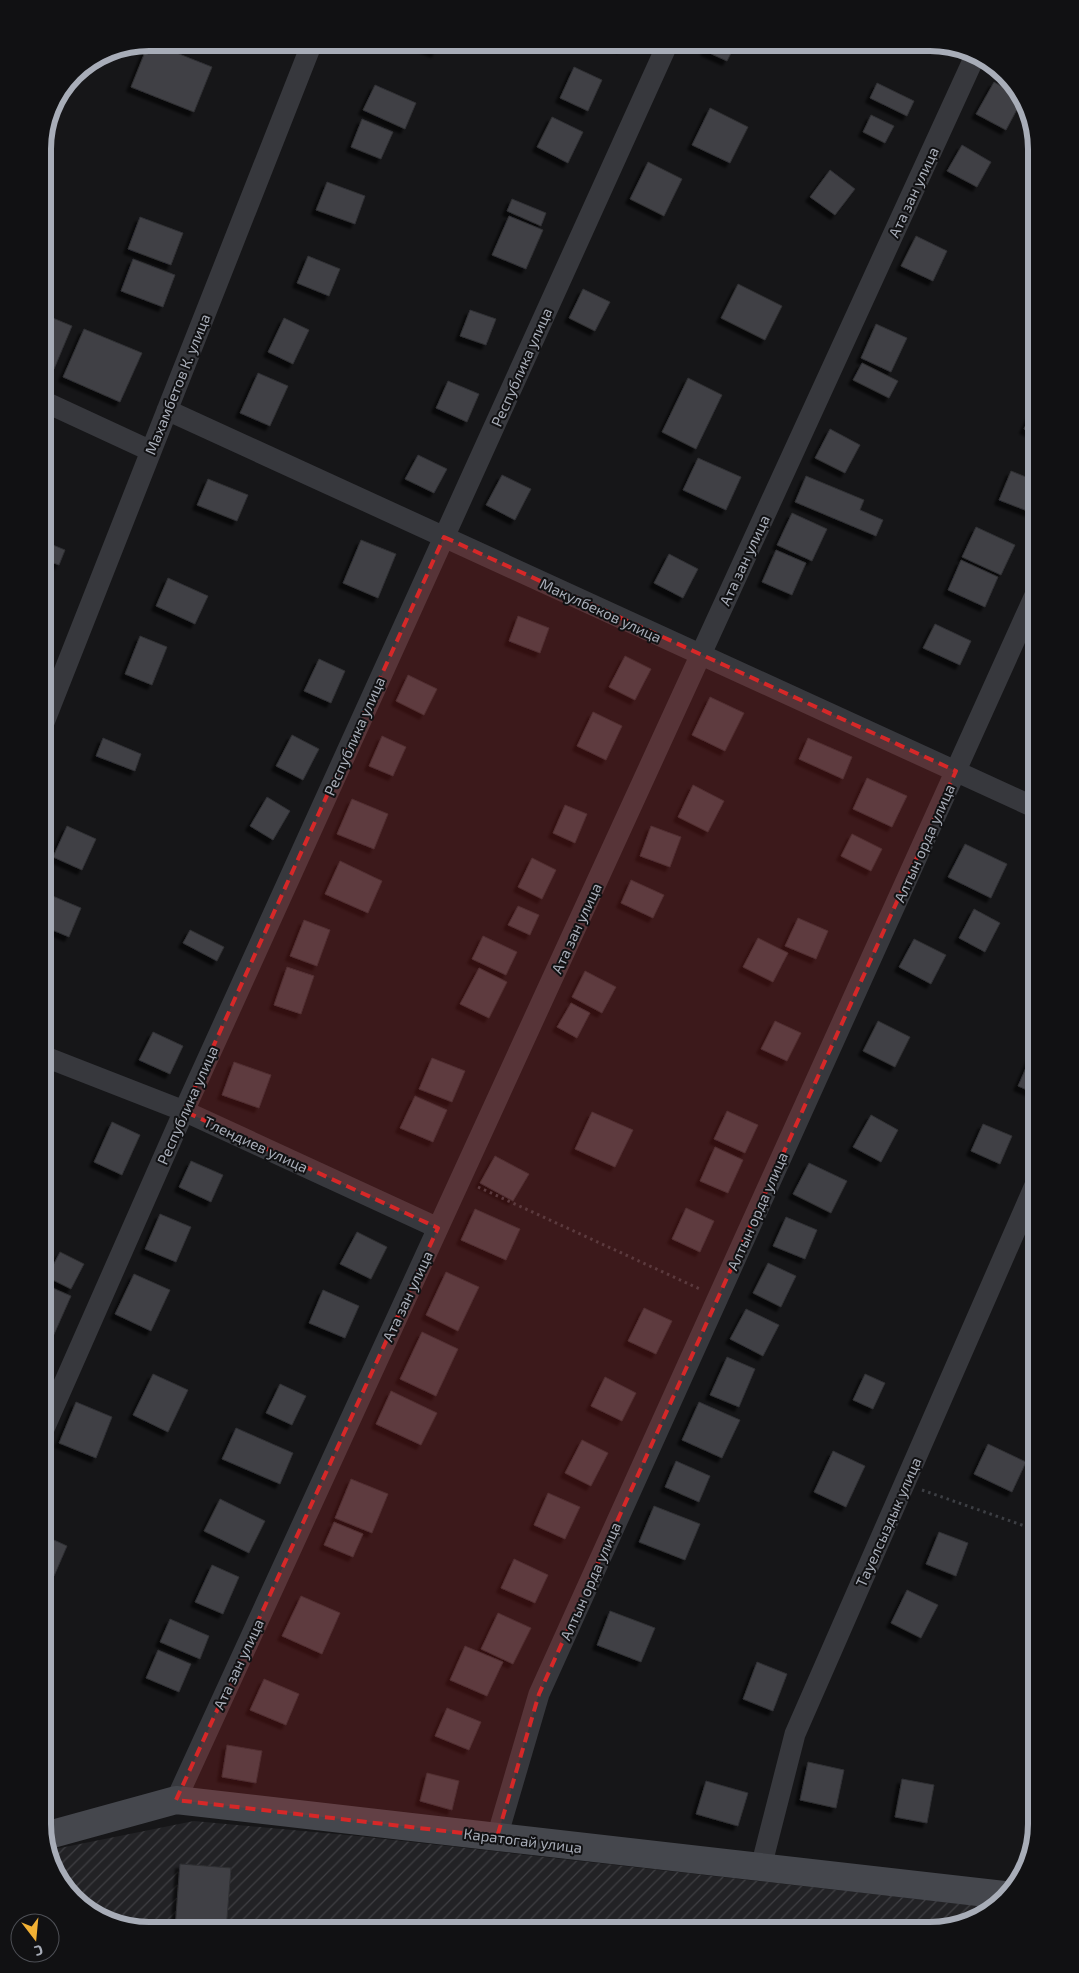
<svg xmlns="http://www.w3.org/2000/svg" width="1079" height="1973" viewBox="0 0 1079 1973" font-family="'Exo 2',sans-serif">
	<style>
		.industrial { fill: url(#industrial-furrows) }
		.building { fill: #404145; stroke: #303034; filter: url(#shadow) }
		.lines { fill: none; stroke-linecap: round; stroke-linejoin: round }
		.path { stroke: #3d3f44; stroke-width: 3; stroke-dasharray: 2.5 4; stroke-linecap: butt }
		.street { stroke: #37383d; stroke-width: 21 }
		.secondary { stroke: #45474d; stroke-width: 28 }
		.rail { stroke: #4a4c52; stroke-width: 4; stroke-dasharray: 6 5; stroke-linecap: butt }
		.marked { fill: #d62828; fill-opacity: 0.2; stroke: #d62828; stroke-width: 4; stroke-dasharray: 10 6; stroke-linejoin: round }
		.labels { text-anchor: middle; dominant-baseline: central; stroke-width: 4; stroke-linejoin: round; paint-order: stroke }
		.street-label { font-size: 15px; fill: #a8adb8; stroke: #111113 }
		.rim { fill: none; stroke: #a8adb8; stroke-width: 6 }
	</style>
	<defs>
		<pattern id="industrial-furrows" width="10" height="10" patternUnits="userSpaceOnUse" patternTransform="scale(1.25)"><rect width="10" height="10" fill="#222225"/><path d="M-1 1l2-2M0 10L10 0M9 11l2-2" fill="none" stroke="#3f3f43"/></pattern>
		<filter id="shadow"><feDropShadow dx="-4.5" dy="4.5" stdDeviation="1" flood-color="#0009"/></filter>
	</defs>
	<rect width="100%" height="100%" fill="#161618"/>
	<path class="industrial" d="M 194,1821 L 358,1836 L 989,1907 L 971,1922 L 930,1930 L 142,1930 L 90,1912 L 51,1865 L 48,1854 L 55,1849 Z"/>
	<path class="building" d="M 149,42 L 212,67 L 194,112 L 131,87 Z
		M 411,43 L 440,43 L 436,53 Z
		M 608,43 L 625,43 L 622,49 Z
		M 709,43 L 736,43 L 727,61 L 705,51 Z
		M 574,67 L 602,80 L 588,111 L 560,98 Z
		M 994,82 L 1018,96 L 1022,100 L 1006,130 L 976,114 Z
		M 877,83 L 914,101 L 907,116 L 870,98 Z
		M 375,85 L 416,103 L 405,129 L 363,110 Z
		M 710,108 L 748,127 L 730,163 L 692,145 Z
		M 871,115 L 894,126 L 885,143 L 863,132 Z
		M 552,117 L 583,132 L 568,163 L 537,147 Z
		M 362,119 L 393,132 L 381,159 L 351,147 Z
		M 962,145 L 991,162 L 977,187 L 947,171 Z
		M 648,162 L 682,179 L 664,216 L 630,199 Z
		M 830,170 L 855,189 L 835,215 L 810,197 Z
		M 327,182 L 365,196 L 355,224 L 316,210 Z
		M 512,199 L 546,213 L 541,226 L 507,211 Z
		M 509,216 L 543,230 L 526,269 L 492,255 Z
		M 140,217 L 183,233 L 171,265 L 128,249 Z
		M 916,236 L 947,251 L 933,281 L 901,266 Z
		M 308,256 L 340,269 L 329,296 L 297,283 Z
		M 133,259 L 175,275 L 163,307 L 121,291 Z
		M 738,284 L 782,306 L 765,340 L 721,318 Z
		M 583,289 L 610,302 L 595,331 L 569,318 Z
		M 470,310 L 496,319 L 486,345 L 460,336 Z
		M 43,314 L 72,326 L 54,369 L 43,364 Z
		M 284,318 L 309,330 L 293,364 L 268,352 Z
		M 876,324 L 907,338 L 891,372 L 861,358 Z
		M 84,329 L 142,353 L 120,402 L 63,377 Z
		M 862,363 L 898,381 L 889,398 L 853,380 Z
		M 258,373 L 288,386 L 270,426 L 240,413 Z
		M 688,378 L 722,395 L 696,449 L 662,432 Z
		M 448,381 L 479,394 L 467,422 L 436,408 Z
		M 1036,404 L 1036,435 L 1024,429 Z
		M 830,429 L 860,445 L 845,473 L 815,458 Z
		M 418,455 L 447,469 L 434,493 L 405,479 Z
		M 698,458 L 741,477 L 726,510 L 683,490 Z
		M 1011,471 L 1036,481 L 1036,497 L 1030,512 L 999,500 Z
		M 502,475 L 531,489 L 515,520 L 486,505 Z
		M 806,476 L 864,500 L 860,510 L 883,520 L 876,536 L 795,502 Z
		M 208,479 L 248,495 L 237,521 L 197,505 Z
		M 792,513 L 827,529 L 812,561 L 777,545 Z
		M 976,527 L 1015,545 L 1001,575 L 962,557 Z
		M 361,540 L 396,554 L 378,598 L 343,583 Z
		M 43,541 L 65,550 L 59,565 L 43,559 Z
		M 776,550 L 806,563 L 792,595 L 762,582 Z
		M 669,554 L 698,569 L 683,598 L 654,583 Z
		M 961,560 L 998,577 L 985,607 L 948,590 Z
		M 168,578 L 208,596 L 195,624 L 156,606 Z
		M 518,616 L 549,628 L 540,653 L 509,641 Z
		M 935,624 L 971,641 L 960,665 L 923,648 Z
		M 140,636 L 167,647 L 152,685 L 125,674 Z
		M 625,656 L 651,669 L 635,700 L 609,687 Z
		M 319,659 L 345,671 L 331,703 L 304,691 Z
		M 408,675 L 437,689 L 424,715 L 396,701 Z
		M 710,697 L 744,713 L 725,751 L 692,735 Z
		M 593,712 L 622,726 L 606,760 L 577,746 Z
		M 292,735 L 319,749 L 303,780 L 276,766 Z
		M 382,736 L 406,747 L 393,776 L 369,766 Z
		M 103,738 L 141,754 L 135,771 L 96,756 Z
		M 808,738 L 852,757 L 843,779 L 799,759 Z
		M 867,778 L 907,796 L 892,827 L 853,809 Z
		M 693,785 L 724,801 L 708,832 L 678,817 Z
		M 267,797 L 290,811 L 273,840 L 250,826 Z
		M 352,799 L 388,814 L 374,849 L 337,834 Z
		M 565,805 L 587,814 L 575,843 L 553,833 Z
		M 67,826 L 96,839 L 82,870 L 53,857 Z
		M 651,826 L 681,837 L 670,867 L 640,856 Z
		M 852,834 L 882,849 L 871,871 L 841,856 Z
		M 965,844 L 1007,864 L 991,898 L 948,877 Z
		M 532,858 L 556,870 L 542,899 L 518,887 Z
		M 340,861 L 382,881 L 368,913 L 325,894 Z
		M 631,880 L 664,895 L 653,918 L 621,903 Z
		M 43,892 L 81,908 L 69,937 L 43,926 Z
		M 518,906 L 539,915 L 530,935 L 508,925 Z
		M 974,909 L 1000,923 L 985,952 L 959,938 Z
		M 798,918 L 828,931 L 816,959 L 785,946 Z
		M 304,920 L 330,930 L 317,966 L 290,956 Z
		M 190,930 L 224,947 L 217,961 L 183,943 Z
		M 483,936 L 517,952 L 506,975 L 472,959 Z
		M 758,938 L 788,953 L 773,982 L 743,967 Z
		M 914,939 L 946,955 L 931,984 L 899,967 Z
		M 287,967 L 314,976 L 301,1014 L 274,1005 Z
		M 479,968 L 507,982 L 489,1018 L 460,1004 Z
		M 585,971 L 616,987 L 602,1013 L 572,997 Z
		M 571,1003 L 590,1013 L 577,1038 L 557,1027 Z
		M 775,1021 L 801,1033 L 787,1061 L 761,1049 Z
		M 878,1021 L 910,1037 L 895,1067 L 863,1051 Z
		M 153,1032 L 183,1046 L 170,1074 L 139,1060 Z
		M 1036,1045 L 1036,1094 L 1018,1086 Z
		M 432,1058 L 465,1071 L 452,1102 L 419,1089 Z
		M 234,1062 L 271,1075 L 259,1108 L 222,1095 Z
		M 415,1096 L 447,1110 L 433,1142 L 400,1128 Z
		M 727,1111 L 758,1125 L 745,1153 L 714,1139 Z
		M 592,1112 L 633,1130 L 615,1167 L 575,1149 Z
		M 871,1115 L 898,1130 L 881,1162 L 853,1147 Z
		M 112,1122 L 140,1135 L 122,1175 L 94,1162 Z
		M 983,1124 L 1012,1136 L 1000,1164 L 971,1151 Z
		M 715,1147 L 743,1160 L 728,1193 L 700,1181 Z
		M 495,1156 L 529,1174 L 513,1201 L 480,1183 Z
		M 191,1161 L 223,1175 L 211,1202 L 179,1187 Z
		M 809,1163 L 847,1181 L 831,1213 L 793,1194 Z
		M 686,1208 L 714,1221 L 700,1252 L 672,1239 Z
		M 475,1209 L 520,1229 L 506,1260 L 461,1240 Z
		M 160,1214 L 191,1227 L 176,1262 L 145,1249 Z
		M 786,1217 L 817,1230 L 805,1259 L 773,1246 Z
		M 357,1232 L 387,1247 L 371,1279 L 340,1264 Z
		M 60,1252 L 84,1264 L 71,1289 L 47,1277 Z
		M 768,1263 L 796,1276 L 781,1307 L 753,1293 Z
		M 446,1272 L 479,1287 L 458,1331 L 426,1315 Z
		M 134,1274 L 170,1290 L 151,1331 L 115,1314 Z
		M 43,1284 L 71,1296 L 51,1341 L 43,1337 Z
		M 323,1290 L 359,1306 L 345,1338 L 309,1323 Z
		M 644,1308 L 672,1321 L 656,1354 L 628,1341 Z
		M 746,1309 L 779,1325 L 763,1356 L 730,1339 Z
		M 422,1332 L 458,1349 L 436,1396 L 400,1379 Z
		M 727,1357 L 755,1369 L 739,1407 L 710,1395 Z
		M 153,1374 L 188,1390 L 168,1432 L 133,1415 Z
		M 865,1374 L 885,1383 L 873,1409 L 853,1400 Z
		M 605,1377 L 636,1393 L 622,1421 L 591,1406 Z
		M 280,1384 L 306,1396 L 292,1425 L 266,1413 Z
		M 391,1391 L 437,1413 L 421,1445 L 376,1424 Z
		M 76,1402 L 112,1417 L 96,1458 L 59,1443 Z
		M 699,1402 L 740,1420 L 722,1458 L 682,1440 Z
		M 236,1428 L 293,1453 L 280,1484 L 222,1459 Z
		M 582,1440 L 608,1453 L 591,1486 L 565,1473 Z
		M 988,1444 L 1026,1462 L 1012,1492 L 974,1474 Z
		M 833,1451 L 865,1466 L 846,1507 L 814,1492 Z
		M 676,1461 L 710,1476 L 699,1502 L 665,1487 Z
		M 351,1479 L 388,1494 L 372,1533 L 335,1518 Z
		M 548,1493 L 580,1507 L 565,1539 L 534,1525 Z
		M 220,1499 L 265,1521 L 249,1553 L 204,1531 Z
		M 654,1506 L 700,1524 L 685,1560 L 639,1542 Z
		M 334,1522 L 363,1534 L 353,1557 L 324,1545 Z
		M 939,1532 L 968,1543 L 956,1576 L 926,1564 Z
		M 43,1535 L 67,1546 L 54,1576 L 43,1572 Z
		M 514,1559 L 548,1575 L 535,1603 L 501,1588 Z
		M 212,1565 L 239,1577 L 223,1614 L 195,1602 Z
		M 907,1590 L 938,1605 L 921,1638 L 891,1623 Z
		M 301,1596 L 340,1613 L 322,1654 L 282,1636 Z
		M 610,1611 L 655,1628 L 641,1662 L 597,1645 Z
		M 498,1613 L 531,1628 L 513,1664 L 481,1649 Z
		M 170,1619 L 209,1636 L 200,1659 L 160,1642 Z
		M 465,1646 L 503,1662 L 487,1696 L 450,1680 Z
		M 158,1650 L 191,1664 L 179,1692 L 146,1678 Z
		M 757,1662 L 787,1674 L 773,1711 L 743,1699 Z
		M 264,1679 L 299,1694 L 286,1725 L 250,1710 Z
		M 447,1708 L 481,1722 L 469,1750 L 435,1736 Z
		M 227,1745 L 262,1751 L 256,1783 L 222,1777 Z
		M 808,1762 L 844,1770 L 836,1808 L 800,1800 Z
		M 427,1773 L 459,1781 L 452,1810 L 420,1801 Z
		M 902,1779 L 934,1785 L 927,1823 L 895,1817 Z
		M 706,1781 L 748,1793 L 738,1826 L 696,1814 Z
		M 180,1864 L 231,1868 L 226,1930 L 175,1930 Z"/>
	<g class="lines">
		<path class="path" d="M 478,1187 L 702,1290
			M 922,1490 L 1036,1530"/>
		<path class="street" d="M 43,401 L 151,451
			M 167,410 L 1036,808
			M 43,725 L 312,43
			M 43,1056 L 184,1111 L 438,1228
			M 43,1431 L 184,1111 L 668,43
			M 176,1800 L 975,56
			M 497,1837 L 539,1694 L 1036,593
			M 761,1867 L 795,1734 L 1036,1183"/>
		<path class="secondary" d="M 45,1836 L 176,1800 L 1004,1895"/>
		<path class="rail" d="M 755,1930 L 773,1930"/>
	</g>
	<path class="marked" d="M 444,537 L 956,771 L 539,1694 L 497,1837 L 176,1800 L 438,1228 L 184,1111 Z"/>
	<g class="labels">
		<g class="street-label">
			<text transform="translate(913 192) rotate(-65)">Ата зан улица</text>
			<text transform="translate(521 367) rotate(-66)">Республика улица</text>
			<text transform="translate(177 384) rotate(-68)">Махамбетов К. улица</text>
			<text transform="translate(744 560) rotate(-65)">Ата зан улица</text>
			<text transform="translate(601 610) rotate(25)">Макулбеков улица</text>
			<text transform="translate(354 736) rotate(-66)">Республика улица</text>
			<text transform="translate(924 843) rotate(-66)">Алтын орда улица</text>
			<text transform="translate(576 928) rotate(-65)">Ата зан улица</text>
			<text transform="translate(187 1105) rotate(-66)">Республика улица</text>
			<text transform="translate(256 1144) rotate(25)">Тлендиев улица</text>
			<text transform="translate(757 1211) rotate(-66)">Алтын орда улица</text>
			<text transform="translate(407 1296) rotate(-65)">Ата зан улица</text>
			<text transform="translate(888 1522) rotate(-66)">Тауелсыздык улица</text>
			<text transform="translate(590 1581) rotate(-66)">Алтын орда улица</text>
			<text transform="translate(238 1664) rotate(-65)">Ата зан улица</text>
			<text transform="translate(523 1840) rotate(7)">Каратогай улица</text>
		</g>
	</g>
	<path d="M0 0H1079V1973H0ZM149 51H930A98 98 0 0 1 1028 149V1824A98 98 0 0 1 930 1922H149A98 98 0 0 1 51 1824V149A98 98 0 0 1 149 51Z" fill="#111113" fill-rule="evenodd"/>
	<path class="rim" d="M149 51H930A98 98 0 0 1 1028 149V1824A98 98 0 0 1 930 1922H149A98 98 0 0 1 51 1824V149A98 98 0 0 1 149 51Z"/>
	<g transform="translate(35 1938) rotate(164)"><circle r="24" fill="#111113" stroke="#4d4f55"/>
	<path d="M0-4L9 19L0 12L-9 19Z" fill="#f2b134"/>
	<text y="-8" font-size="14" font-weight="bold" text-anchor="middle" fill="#a8adb8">С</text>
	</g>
</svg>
